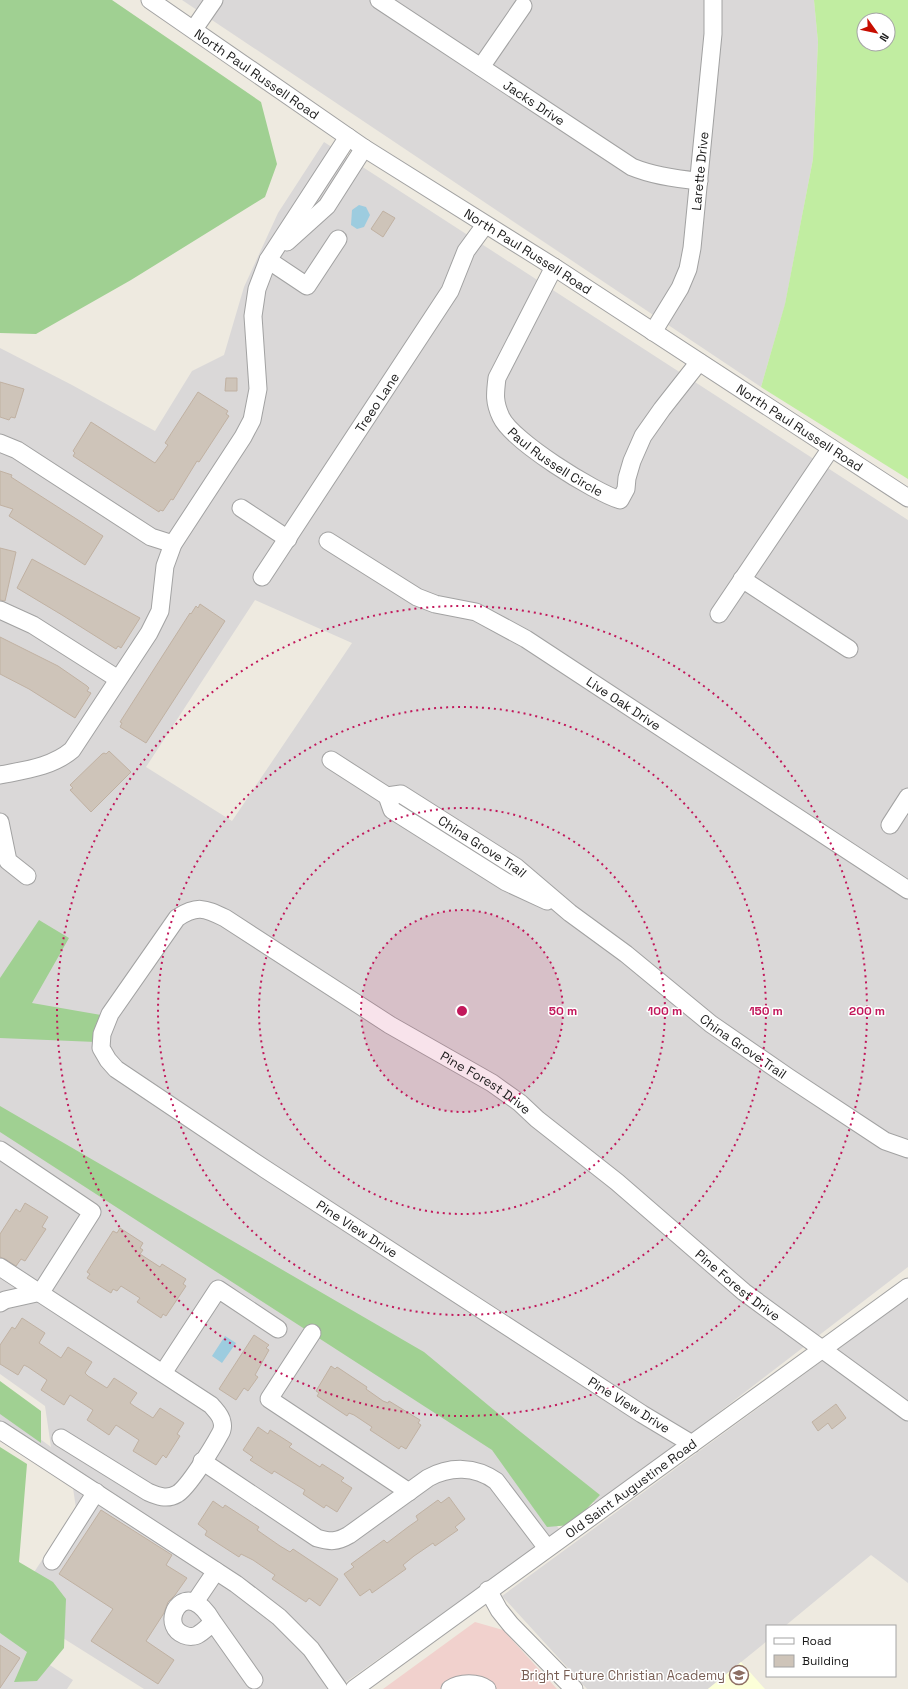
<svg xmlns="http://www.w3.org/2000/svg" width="908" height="1689" viewBox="0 0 908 1689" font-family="'Space Grotesk',sans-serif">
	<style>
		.residential { fill: #dad8d8; fill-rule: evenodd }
		.commercial { fill: #f1d1cd }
		.education { fill: #fcffd8 }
		.grass { fill: #c1eda1; fill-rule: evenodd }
		.forest { fill: #a0d092 }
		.water { fill: #9dccdf }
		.building { fill: #cec4b9; stroke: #c0b1a2 }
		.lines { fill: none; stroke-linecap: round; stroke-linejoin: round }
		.minor-casing { stroke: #a2a2a2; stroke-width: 19 }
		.minor { stroke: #fff; stroke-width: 17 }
		.ring { fill: none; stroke: #c2185b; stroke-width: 2; stroke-dasharray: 2 4 }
		.labels { text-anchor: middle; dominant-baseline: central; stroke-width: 3; stroke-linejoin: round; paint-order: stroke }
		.street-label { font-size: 13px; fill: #1b1b1b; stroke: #fff }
		.education-label { font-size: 13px; fill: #785e54; stroke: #fff; text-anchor: end }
		.centre { fill: #c2185b; stroke: #fff; stroke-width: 2 }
		.ring-label { font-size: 12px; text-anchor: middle; font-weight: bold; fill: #c2185b; stroke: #fff; stroke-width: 3; stroke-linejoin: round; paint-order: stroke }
	</style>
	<rect width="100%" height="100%" fill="#eeeae0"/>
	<path class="residential" d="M 182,0 L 814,0 L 818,42 L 813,159 L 785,305 L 761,387 Z
		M 324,142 L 908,520 L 908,1267 L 598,1505 L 485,1431 L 560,1530 L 336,1689 L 144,1689 L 12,1606 L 76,1508 L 73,1488 L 0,1440 L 0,1410 L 51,1447 L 45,1406 L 0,1374 L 0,348 L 72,385 L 155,431 L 192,371 L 224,355 L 244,287 L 278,213 ZM 255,600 L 352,643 L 232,821 L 146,767 Z
		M 908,1298 L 908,1583 L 871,1555 L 785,1626 L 767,1626 L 767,1641 L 708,1689 L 587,1689 L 502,1596 Z
		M 0,1633 L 73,1680 L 67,1689 L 0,1689 Z"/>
	<path class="commercial" d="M 475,1622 L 503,1630 L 557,1689 L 383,1689 Z"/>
	<path class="education" d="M 741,1662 L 765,1689 L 708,1689 Z"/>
	<path class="grass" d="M 814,0 L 908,0 L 908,479 L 761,387 L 785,304 L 813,159 L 818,42 ZM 864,20 L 888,20 L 888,44 L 864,44 Z"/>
	<path class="forest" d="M 0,0 L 112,0 L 261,102 L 277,164 L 265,197 L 131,280 L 36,334 L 0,333 Z
		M 39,920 L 69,938 L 32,1003 L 101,1015 L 96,1042 L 0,1038 L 0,978 Z
		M 0,1106 L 424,1352 L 517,1429 L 600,1495 L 571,1525 L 547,1527 L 492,1450 L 0,1132 Z
		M 0,1381 L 41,1411 L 41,1443 L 0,1414 Z
		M 0,1447 L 27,1464 L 19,1562 L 53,1582 L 66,1599 L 64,1648 L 37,1681 L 14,1682 L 27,1652 L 0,1633 Z"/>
	<path class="water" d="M 359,205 L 366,207 L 370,215 L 364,227 L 357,229 L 351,225 L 352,210 Z
		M 225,1336 L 236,1343 L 222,1363 L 212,1356 Z"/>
	<path class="building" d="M 383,211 L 395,218 L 383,237 L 371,229 Z
		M 226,378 L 237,378 L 237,391 L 225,391 Z
		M 0,382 L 24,389 L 15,418 L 11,417 L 9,420 L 0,417 Z
		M 198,392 L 228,411 L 226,414 L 229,416 L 199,462 L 197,461 L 173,500 L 171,499 L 163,511 L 160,510 L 159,512 L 73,456 L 75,453 L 73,451 L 91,422 L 155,463 L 168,445 L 165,443 Z
		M 0,471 L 12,475 L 11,477 L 103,536 L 85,565 L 9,516 L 13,509 L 0,505 Z
		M 0,548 L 16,552 L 5,601 L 0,600 Z
		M 32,559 L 140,618 L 121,648 L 118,646 L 116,649 L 62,615 L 17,588 Z
		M 200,604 L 225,621 L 146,743 L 120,727 L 122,723 L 120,722 L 190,613 L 191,614 L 196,606 L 198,608 Z
		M 0,637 L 58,666 L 87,686 L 89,688 L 87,691 L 91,693 L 75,718 L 29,689 L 0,674 Z
		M 109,751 L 131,772 L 91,812 L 70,790 L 73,788 L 70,785 L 102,754 L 104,753 L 106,754 Z
		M 25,1203 L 48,1217 L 42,1227 L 46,1229 L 40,1238 L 25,1261 L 21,1259 L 16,1266 L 5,1259 L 0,1257 L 0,1234 L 16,1209 L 20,1212 Z
		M 120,1228 L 143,1243 L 140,1248 L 143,1250 L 140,1254 L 160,1267 L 162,1264 L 186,1279 L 183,1284 L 186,1286 L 166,1316 L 163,1314 L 161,1318 L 137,1302 L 140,1298 L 121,1286 L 117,1291 L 113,1289 L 111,1293 L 87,1278 L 90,1274 L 87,1272 L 113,1231 L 117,1233 Z
		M 22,1318 L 45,1333 L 39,1343 L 61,1358 L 68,1347 L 92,1362 L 85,1373 L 88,1376 L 107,1388 L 114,1378 L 137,1393 L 130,1403 L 134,1406 L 153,1418 L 160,1408 L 184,1423 L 177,1434 L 180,1436 L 166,1458 L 163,1455 L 156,1465 L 133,1451 L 139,1440 L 116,1425 L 109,1435 L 87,1420 L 93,1410 L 70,1395 L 64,1405 L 41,1390 L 47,1380 L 28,1367 L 24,1365 L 18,1375 L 0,1364 L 0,1345 L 12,1327 L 15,1329 Z
		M 254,1335 L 269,1345 L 266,1348 L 269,1350 L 255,1375 L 258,1377 L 248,1391 L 244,1388 L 236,1400 L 219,1389 Z
		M 331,1366 L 335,1369 L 337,1367 L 367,1387 L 366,1389 L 383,1401 L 388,1403 L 389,1401 L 420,1420 L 418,1423 L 421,1425 L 406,1449 L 401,1446 L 399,1449 L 370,1430 L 372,1427 L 354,1415 L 349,1413 L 347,1416 L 317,1396 L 319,1393 L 316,1391 Z
		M 836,1404 L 846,1418 L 832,1429 L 828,1423 L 818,1431 L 812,1422 Z
		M 258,1427 L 268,1434 L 270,1430 L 292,1444 L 289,1447 L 320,1467 L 322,1464 L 344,1478 L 341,1481 L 352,1488 L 337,1512 L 326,1505 L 324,1508 L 303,1494 L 305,1490 L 274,1471 L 272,1474 L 250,1460 L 253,1457 L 243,1450 Z
		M 449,1497 L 465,1519 L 455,1527 L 458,1530 L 435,1546 L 433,1543 L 414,1556 L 403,1565 L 406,1569 L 372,1593 L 370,1589 L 360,1596 L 344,1574 L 354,1567 L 351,1564 L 384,1540 L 387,1543 L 408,1527 L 418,1520 L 416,1516 L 438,1500 L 441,1503 Z
		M 213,1501 L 223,1508 L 225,1505 L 259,1527 L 257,1530 L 280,1546 L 290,1552 L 293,1549 L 338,1579 L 320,1606 L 309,1598 L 306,1602 L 272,1579 L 275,1575 L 253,1560 L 241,1554 L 239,1557 L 205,1535 L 207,1531 L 198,1524 Z
		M 101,1510 L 172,1555 L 166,1565 L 187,1578 L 175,1595 L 168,1602 L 164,1613 L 146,1641 L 174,1660 L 158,1684 L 91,1641 L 113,1609 L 59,1574 Z
		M 0,1645 L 20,1658 L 0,1688 Z"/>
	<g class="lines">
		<defs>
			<g id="minor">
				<path id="s1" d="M 150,0 L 364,148 L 554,267 L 908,498"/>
				<path id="s2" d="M 379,0 L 632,167 C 654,176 676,179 699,181"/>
				<path d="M 194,29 L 214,0"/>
				<path d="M 481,67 L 523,6"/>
				<path d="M 287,242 L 327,206 L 364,148"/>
				<path d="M 268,260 L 307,286 L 338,239"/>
				<path id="s3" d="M 554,267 L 497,378 C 495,394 494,402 501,417 C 512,441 594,492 620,500 L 626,489 L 627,478 L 632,461 L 643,436 L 662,409 L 699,362"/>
				<path id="s4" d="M 653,332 L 680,288 L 688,269 L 692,248 L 713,34 L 713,0"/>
				<path d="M 0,443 L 17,450 L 151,537 L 173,544"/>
				<path d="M 241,508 L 288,539"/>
				<path id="s5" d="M 328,541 L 417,597 L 435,604 L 476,612 L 526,639 L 908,890"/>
				<path id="s6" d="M 262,577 L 450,291 L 466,251 L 485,225"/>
				<path d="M 742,579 L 849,649"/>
				<path d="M 0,610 L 33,625 L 118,679"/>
				<path d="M 719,614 L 831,448"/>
				<path d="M 331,760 L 387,796 L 392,810 L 506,882 L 547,901"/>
				<path d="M 0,775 C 25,770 52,767 72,750 L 149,633 L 160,611 L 165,566 L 173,544 L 243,437 L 252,420 L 258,389 L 253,316 L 257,289 L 268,260 L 348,137"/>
				<path id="s7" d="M 387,796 L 401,794 L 516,867 L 570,913 L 626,954 L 711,1024 L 788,1077 L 885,1141 L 908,1149"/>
				<path d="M 0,822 L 8,861 L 27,876"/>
				<path d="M 890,825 L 908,797"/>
				<path d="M 0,1150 L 92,1212 L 41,1292 L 5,1300 L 0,1303"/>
				<path d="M 0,1267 L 211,1405 C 215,1410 221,1415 222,1422 C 223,1426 222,1431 220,1434 C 213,1447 188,1488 177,1494 C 167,1500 157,1496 148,1492 L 61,1438"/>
				<path d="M 312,1333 L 269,1399 L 409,1492"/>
				<path d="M 163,1373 L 218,1289 L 278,1329"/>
				<path d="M 0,1430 L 236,1584 L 279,1617 L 311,1649 L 339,1689"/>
				<path id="s8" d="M 692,1444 L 642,1414 L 265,1169 L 116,1069 L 108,1060 L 101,1048 L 102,1034 L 110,1014 L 177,918 C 197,905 204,908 225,918 L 390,1025 L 492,1083 L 520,1103 L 537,1119 L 617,1182 L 744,1292 L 908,1412"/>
				<path d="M 202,1461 L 317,1538 C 330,1542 337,1542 349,1535 L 428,1478 C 450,1466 475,1466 496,1481 L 547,1548"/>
				<path d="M 52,1561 L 96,1492"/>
				<path d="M 488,1590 L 499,1610 L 511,1625 L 574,1689"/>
				<path d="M 195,1602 L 216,1571"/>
				<path d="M 213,1622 C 209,1626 204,1631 199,1634 C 195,1637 189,1637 184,1635 C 163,1627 175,1595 194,1602 C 202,1605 209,1615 213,1622 L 254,1680"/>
				<path id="s9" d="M 354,1689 L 908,1287"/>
				<path d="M 450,1689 C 460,1682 478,1682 487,1689"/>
			</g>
		</defs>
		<use href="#minor" class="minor-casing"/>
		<use href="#minor" class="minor"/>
	</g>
	<circle cx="462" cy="1011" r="101" fill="#c2185b" fill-opacity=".12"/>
	<g class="ring">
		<circle cx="462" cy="1011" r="101"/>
		<circle cx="462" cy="1011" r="203"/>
		<circle cx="462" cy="1011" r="304"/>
		<circle cx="462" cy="1011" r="405"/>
	</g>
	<defs>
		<symbol id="school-ring" viewBox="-11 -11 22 22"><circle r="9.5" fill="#fff" stroke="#8d6e63" stroke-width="1.5"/><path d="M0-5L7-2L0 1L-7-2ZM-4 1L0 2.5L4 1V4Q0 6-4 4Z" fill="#8d6e63"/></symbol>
	</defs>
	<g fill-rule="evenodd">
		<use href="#school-ring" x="728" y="1664" width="22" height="22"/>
	</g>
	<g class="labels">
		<g class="street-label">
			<text stroke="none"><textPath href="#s1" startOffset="130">North Paul Russell Road</textPath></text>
			<text stroke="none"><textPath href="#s2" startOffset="186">Jacks Drive</textPath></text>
			<text stroke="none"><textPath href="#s4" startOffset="171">Larette Drive</textPath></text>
			<text stroke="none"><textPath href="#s1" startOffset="454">North Paul Russell Road</textPath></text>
			<text stroke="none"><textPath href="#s6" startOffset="209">Treeo Lane</textPath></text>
			<text stroke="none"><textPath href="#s1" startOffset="778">North Paul Russell Road</textPath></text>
			<text stroke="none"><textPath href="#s3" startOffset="236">Paul Russell Circle</textPath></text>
			<text stroke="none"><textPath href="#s5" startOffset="340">Live Oak Drive</textPath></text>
			<text stroke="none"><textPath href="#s7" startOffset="111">China Grove Trail</textPath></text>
			<text stroke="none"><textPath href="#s7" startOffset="440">China Grove Trail</textPath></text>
			<text stroke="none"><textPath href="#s8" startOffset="1226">Pine Forest Drive</textPath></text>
			<text transform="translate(357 1229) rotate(33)">Pine View Drive</text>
			<text stroke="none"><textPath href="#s8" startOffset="1550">Pine Forest Drive</textPath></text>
			<text transform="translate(629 1405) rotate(32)">Pine View Drive</text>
			<text stroke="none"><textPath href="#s9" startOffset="342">Old Saint Augustine Road</textPath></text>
		</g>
		<g class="education-label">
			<text x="725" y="1675">Bright Future Christian Academy</text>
		</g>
	</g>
	<circle cx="462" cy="1011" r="6" class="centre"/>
	<g class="ring-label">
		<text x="563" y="1015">50 m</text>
		<text x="665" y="1015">100 m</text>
		<text x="766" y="1015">150 m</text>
		<text x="867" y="1015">200 m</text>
	</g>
	<rect x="766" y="1625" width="130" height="52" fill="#ffffff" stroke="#a4a4a4"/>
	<rect x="774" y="1638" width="20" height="6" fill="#ffffff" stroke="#a4a4a4"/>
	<text x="802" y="1645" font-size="12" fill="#1b1b1b">Road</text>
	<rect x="774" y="1655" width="20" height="12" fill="#cec4b9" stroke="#a4a4a4"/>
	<text x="802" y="1665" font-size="12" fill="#1b1b1b">Building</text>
	<g transform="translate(876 32) rotate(123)"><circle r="19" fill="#ffffff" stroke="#a4a4a4"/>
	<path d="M0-3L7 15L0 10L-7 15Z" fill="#c70d00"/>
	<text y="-6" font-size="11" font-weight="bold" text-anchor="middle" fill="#1b1b1b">N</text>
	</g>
</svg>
